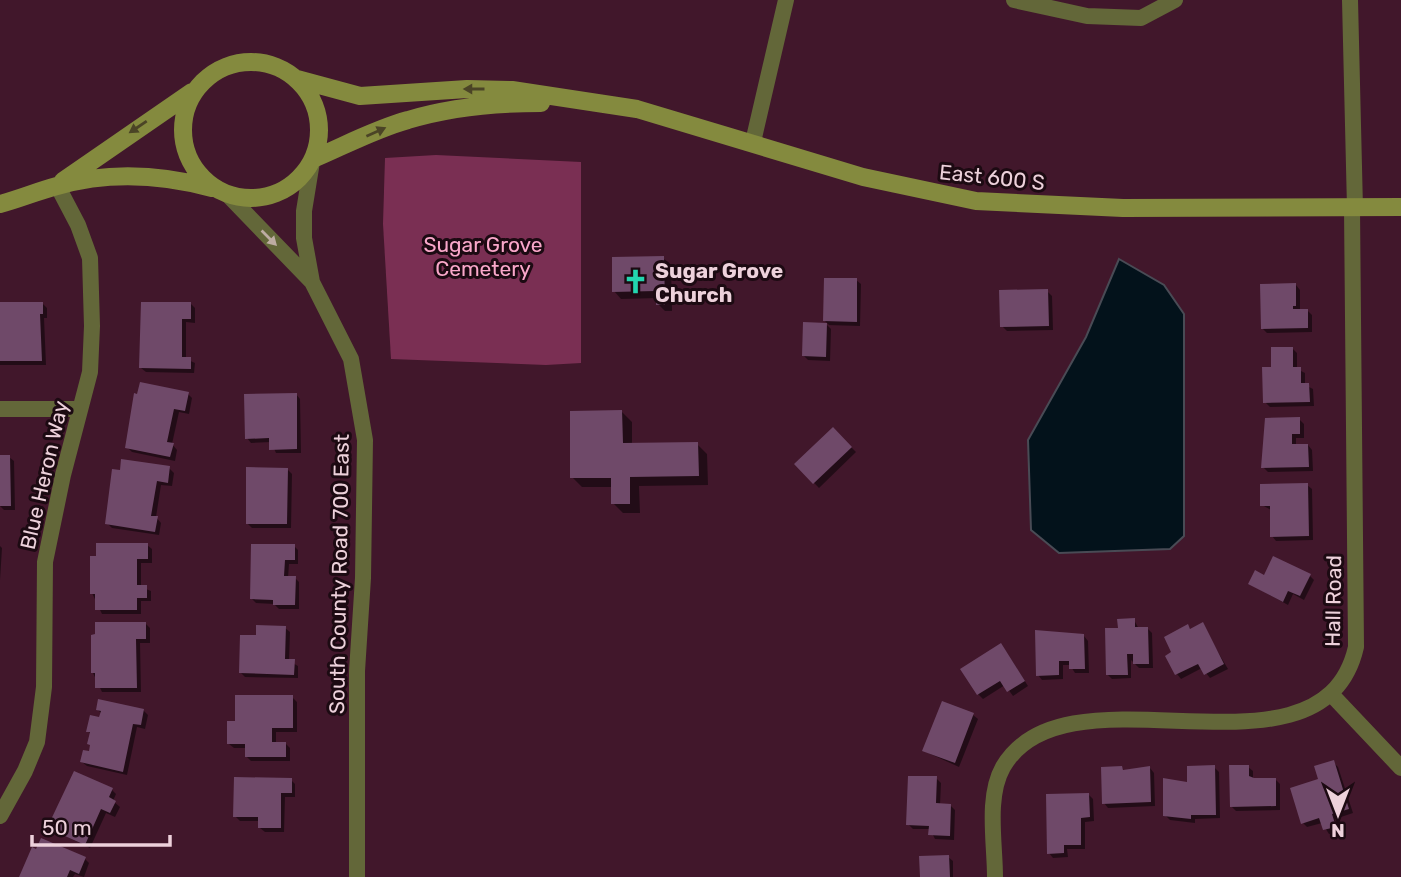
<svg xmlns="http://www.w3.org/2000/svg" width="1401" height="877" viewBox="0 0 1401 877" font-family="Rubik,sans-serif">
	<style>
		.green { fill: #7a2f53 }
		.water { fill: #03121b; stroke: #494b55; stroke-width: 2 }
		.shadow { fill: #0007 }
		.building { fill: #6f4969 }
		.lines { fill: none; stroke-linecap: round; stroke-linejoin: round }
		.street { stroke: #636739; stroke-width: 16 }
		.secondary { stroke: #848a3e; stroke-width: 18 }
		.oneway { fill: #4b4426 }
		.oneway2 { fill: #bdaca2 }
		.labels { text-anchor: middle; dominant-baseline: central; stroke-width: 6; stroke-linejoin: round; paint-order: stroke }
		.street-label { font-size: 21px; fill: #edd1db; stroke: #1c0a12 }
		.park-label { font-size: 21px; fill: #faa7ca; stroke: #1c0a12 }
		.poi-label { font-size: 21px; font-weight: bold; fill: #edd1db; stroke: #1c0a12; text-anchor: start }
	</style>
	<rect width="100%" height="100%" fill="#41172b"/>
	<path class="green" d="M 436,155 L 581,162 L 581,363 L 546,365 L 391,359 L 383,224 L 385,158 Z"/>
	<path class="water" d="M 1119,259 L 1164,285 L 1184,314 L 1184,536 L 1170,549 L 1059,553 L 1031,530 L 1028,440 L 1086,337 Z"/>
	<path class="shadow" d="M 663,258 L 671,265 L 672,311 L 665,311 L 658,304 L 658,298 L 621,299 L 614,291 Z
		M 856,280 L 861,284 L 860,326 L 827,325 L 831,329 L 830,361 L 808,360 L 804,356 L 805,324 L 829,325 L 825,321 Z
		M 1296,285 L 1300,290 L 1300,311 L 1307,310 L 1312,315 L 1312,332 L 1267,333 L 1262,328 Z
		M 1047,291 L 1052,296 L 1053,330 L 1007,331 L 1002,326 Z
		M 0,303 L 42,303 L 47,308 L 47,318 L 44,318 L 46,365 L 0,365 Z
		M 191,304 L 195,308 L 195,323 L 186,322 L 186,359 L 195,363 L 194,373 L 146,372 L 141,368 Z
		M 1292,348 L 1297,353 L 1297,369 L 1305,373 L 1305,385 L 1313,389 L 1314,406 L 1270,407 L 1265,402 L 1273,368 Z
		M 188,394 L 192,398 L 189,414 L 179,412 L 172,444 L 177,450 L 175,461 L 132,452 L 127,447 Z
		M 296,394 L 300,399 L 301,453 L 276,453 L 271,442 L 251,443 L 247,438 Z
		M 622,412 L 632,422 L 632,445 L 697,444 L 707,454 L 708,485 L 639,486 L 640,513 L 623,513 L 613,503 L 613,487 L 582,487 L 572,477 Z
		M 1299,419 L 1304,424 L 1304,438 L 1296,438 L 1296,445 L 1308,445 L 1312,450 L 1313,471 L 1268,472 L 1263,467 Z
		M 833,429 L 856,452 L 819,488 L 796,464 Z
		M 0,457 L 9,457 L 14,461 L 15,510 L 4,510 L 0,506 Z
		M 169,468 L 174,473 L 172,486 L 161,485 L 156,517 L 161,523 L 159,535 L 112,528 L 107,523 Z
		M 288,470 L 292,474 L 291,528 L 252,528 L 247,523 Z
		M 1307,485 L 1312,489 L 1313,540 L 1276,541 L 1272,536 L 1271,510 L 1262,505 Z
		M 147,545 L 152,549 L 152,563 L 141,563 L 141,587 L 151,591 L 151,601 L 141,601 L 141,614 L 102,614 L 92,593 Z
		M 0,546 L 2,548 L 0,580 Z
		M 294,546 L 298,550 L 298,564 L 289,564 L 288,578 L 295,578 L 299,582 L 299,609 L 279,609 L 274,604 L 256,603 L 252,599 Z
		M 1310,576 L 1314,580 L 1304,600 L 1293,594 L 1288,605 L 1250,584 L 1265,577 Z
		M 1134,620 L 1139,629 L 1148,629 L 1152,633 L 1153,668 L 1139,668 L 1131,660 L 1131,678 L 1112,679 L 1107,674 L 1119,629 Z
		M 145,623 L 150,628 L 150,643 L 140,643 L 141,692 L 102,692 L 93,673 Z
		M 1202,625 L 1228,669 L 1210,678 L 1202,668 L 1181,679 L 1177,674 L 1174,653 L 1188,626 L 1191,630 Z
		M 285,628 L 290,632 L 289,661 L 298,666 L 298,678 L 245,677 L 241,673 L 258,637 Z
		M 1084,636 L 1088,641 L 1089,673 L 1075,673 L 1070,665 L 1063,665 L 1063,679 L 1042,680 L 1038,675 Z
		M 1005,650 L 1028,686 L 1013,696 L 1005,685 L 983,699 L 978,694 Z
		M 292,697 L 297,702 L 297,732 L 276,732 L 276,744 L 286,744 L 290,748 L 290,761 L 251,761 L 246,756 L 247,748 L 234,748 L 229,744 L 236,723 Z
		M 98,710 L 143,710 L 148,715 L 145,729 L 137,727 L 127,775 L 87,766 L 82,762 L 90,753 L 91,734 L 88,731 L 101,719 L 102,714 Z
		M 973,715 L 978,719 L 959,767 L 924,751 Z
		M 1333,762 L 1338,767 L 1353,813 L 1335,819 L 1339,831 L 1329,834 L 1322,823 L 1307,827 L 1303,823 L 1320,781 Z
		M 1214,767 L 1219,772 L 1220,818 L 1195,819 L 1195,823 L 1170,820 L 1165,815 L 1189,784 Z
		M 1248,767 L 1253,771 L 1253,780 L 1276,780 L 1280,784 L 1280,810 L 1236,811 L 1231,806 Z
		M 1122,768 L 1125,772 L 1150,768 L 1154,773 L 1155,806 L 1108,808 L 1104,803 Z
		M 936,778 L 941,783 L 940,805 L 950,805 L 955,810 L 954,840 L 935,839 L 930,829 L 913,829 L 908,824 Z
		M 291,780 L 295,784 L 295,797 L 285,797 L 284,832 L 265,832 L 260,828 L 260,821 L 240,821 L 235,816 Z
		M 112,790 L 116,794 L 113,801 L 120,807 L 115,817 L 106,813 L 90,848 L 49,828 Z
		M 1089,795 L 1093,799 L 1094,821 L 1085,822 L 1085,849 L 1067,849 L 1068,857 L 1053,858 L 1049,853 Z
		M 948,857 L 953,861 L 953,877 L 921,877 Z
		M 85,859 L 89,863 L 84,877 L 75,874 L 73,877 L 23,877 Z"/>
	<path class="building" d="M 664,256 L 665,305 L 656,305 L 656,291 L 612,292 L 612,257 Z
		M 824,278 L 857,278 L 857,322 L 823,321 Z
		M 1296,283 L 1296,306 L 1293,306 L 1293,309 L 1308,309 L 1308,328 L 1261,329 L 1260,284 Z
		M 1048,289 L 1049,326 L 1000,327 L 999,290 Z
		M 0,302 L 43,302 L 43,314 L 40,314 L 42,361 L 0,361 Z
		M 141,302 L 191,302 L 191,319 L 182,319 L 182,357 L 191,357 L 191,369 L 139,368 Z
		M 803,322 L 827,323 L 826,357 L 802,356 Z
		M 1271,347 L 1293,347 L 1293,367 L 1301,367 L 1301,383 L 1309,383 L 1310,402 L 1263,403 L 1262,367 L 1271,367 Z
		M 140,382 L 189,392 L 185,411 L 174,409 L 167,442 L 174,443 L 170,457 L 125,448 L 134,393 L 137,394 Z
		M 297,393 L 297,449 L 269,450 L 269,438 L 245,439 L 244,394 Z
		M 622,410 L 623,443 L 698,442 L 699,476 L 630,477 L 630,504 L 611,504 L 611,478 L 570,478 L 570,411 Z
		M 1300,417 L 1300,434 L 1292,434 L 1292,444 L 1308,444 L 1309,467 L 1261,468 L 1265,418 Z
		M 833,427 L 852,447 L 813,484 L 794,464 Z
		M 0,455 L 10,455 L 11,506 L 0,506 Z
		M 121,459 L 170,466 L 168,483 L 157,481 L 151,516 L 158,516 L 155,532 L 105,524 L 112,469 L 120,470 Z
		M 246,467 L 288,468 L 287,524 L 246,524 Z
		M 1308,483 L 1309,536 L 1270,537 L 1270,506 L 1260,506 L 1260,484 Z
		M 96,543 L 148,543 L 148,559 L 137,559 L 137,585 L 147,585 L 147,598 L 137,598 L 137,610 L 95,610 L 95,594 L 90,594 L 90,556 L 96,556 Z
		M 251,544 L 295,544 L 295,560 L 285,560 L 284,576 L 296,576 L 295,605 L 273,605 L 273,600 L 250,599 Z
		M 1273,556 L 1311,574 L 1300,596 L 1288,591 L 1283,602 L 1248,584 L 1255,570 L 1264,575 Z
		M 1135,618 L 1135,627 L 1148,627 L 1149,664 L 1133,664 L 1133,654 L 1127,654 L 1128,675 L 1106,675 L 1105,628 L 1118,628 L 1117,619 Z
		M 95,622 L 146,622 L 146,639 L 136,639 L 137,688 L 95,688 L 95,673 L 91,673 L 91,635 L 95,634 Z
		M 1203,622 L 1224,664 L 1204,675 L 1198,664 L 1175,675 L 1165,656 L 1171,652 L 1164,637 L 1188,624 L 1190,629 Z
		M 256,625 L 286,626 L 285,659 L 295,659 L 294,675 L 239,673 L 240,635 L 256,635 Z
		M 1035,630 L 1084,634 L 1085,669 L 1069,669 L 1069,661 L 1059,661 L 1059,675 L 1036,676 Z
		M 1001,643 L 1025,681 L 1007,692 L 1000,681 L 977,695 L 960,669 Z
		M 235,695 L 293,695 L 293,728 L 272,728 L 272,742 L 286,742 L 286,757 L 245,757 L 245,744 L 227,744 L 227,721 L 235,721 Z
		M 98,699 L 144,709 L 141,725 L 133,724 L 123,772 L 80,762 L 83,750 L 89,751 L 90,745 L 87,744 L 90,732 L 86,732 L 90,715 L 99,717 L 101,711 L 96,710 Z
		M 942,701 L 974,713 L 955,763 L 922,751 Z
		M 1334,760 L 1349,809 L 1332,814 L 1336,827 L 1323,830 L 1319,818 L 1301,824 L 1290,788 L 1318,779 L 1314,766 Z
		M 1215,765 L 1216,815 L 1191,815 L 1191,819 L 1163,816 L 1163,778 L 1187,782 L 1187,766 Z
		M 1229,765 L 1249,765 L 1249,776 L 1254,778 L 1276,778 L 1276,806 L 1230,807 Z
		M 1122,766 L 1123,770 L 1150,766 L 1151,802 L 1102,804 L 1101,767 Z
		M 74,771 L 113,788 L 109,797 L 116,801 L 110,813 L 101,809 L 85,845 L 47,828 Z
		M 908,776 L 937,776 L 936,803 L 951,804 L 950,836 L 928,835 L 929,826 L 906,825 Z
		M 234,777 L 292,778 L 292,793 L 281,793 L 281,828 L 258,828 L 258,817 L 233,817 Z
		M 1089,793 L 1090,817 L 1081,818 L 1081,845 L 1064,845 L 1064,853 L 1047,854 L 1046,794 Z
		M 41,838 L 86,857 L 79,874 L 70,870 L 67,877 L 19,877 L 32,847 L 36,849 Z
		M 949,855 L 950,877 L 920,877 L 919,856 Z"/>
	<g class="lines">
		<path class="street" d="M 1014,0 L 1087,16 L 1141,18 L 1175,0
			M 1350,0 L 1355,208
			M 753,142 L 786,0
			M 312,162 L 304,211 L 304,238 L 312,282 L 351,359 L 365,440 L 363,578 L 357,671 L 357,877
			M 227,194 L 312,282
			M 0,409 L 80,409
			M 1332,695 L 1401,768
			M 0,816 L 25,771 L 37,742 L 44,687 L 45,562 L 63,475 L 90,372 L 92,326 L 90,258 L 78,225 L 57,185
			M 995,877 C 995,843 986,797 1003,767 C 1068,656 1322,796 1356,647 L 1352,208"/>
		<path class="secondary" d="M183 130a68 68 0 1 1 136 0a68 68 0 1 1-136 0Z
			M 297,79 L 360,96 L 467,89 L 512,90 L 637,109 L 863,177 L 976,201 L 1123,208 L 1401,207
			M 313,159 C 344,146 375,129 408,120 C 451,107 496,103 541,103
			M 63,181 L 192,92
			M 0,204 C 19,199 38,191 57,186 C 109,171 160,174 212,188"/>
	</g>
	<defs><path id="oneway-solid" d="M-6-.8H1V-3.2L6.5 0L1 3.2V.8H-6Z" transform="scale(1.75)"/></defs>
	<g class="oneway">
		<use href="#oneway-solid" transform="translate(474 89) rotate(180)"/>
		<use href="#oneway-solid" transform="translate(138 127) rotate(146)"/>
		<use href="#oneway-solid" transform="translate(376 132) rotate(-24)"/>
	</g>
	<use class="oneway2" href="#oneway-solid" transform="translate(269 238) rotate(45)"/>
	<defs>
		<symbol id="church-bare" viewBox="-9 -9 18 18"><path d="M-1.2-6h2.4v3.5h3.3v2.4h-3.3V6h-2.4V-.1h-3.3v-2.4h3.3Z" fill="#23d5af" stroke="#1c0a12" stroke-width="2.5" paint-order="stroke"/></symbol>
	</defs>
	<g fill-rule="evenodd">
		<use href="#church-bare" x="618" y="264" width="35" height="35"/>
	</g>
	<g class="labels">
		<g class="street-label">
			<text transform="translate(992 177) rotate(6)">East 600 S</text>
			<text transform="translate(44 475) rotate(-77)">Blue Heron Way</text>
			<text transform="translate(339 574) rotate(-89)">South County Road 700 East</text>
			<text transform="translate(1333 601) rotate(-89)">Hall Road</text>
		</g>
		<g class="park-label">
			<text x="483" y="244">Sugar Grove<tspan x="483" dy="24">Cemetery</tspan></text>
		</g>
		<g class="poi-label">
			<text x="655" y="270">Sugar Grove<tspan x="655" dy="24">Church</tspan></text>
		</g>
	</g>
	<g transform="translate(1338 814) rotate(180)" stroke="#1c0a12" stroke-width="5" paint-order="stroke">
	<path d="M0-5L12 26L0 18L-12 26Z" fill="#edd1db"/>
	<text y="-10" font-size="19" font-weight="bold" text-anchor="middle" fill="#edd1db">N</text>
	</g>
	<path d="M32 835v10h138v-10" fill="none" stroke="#edd1db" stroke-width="3.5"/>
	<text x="42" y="835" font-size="21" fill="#edd1db" stroke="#1c0a12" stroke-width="5" paint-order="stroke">50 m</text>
</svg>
